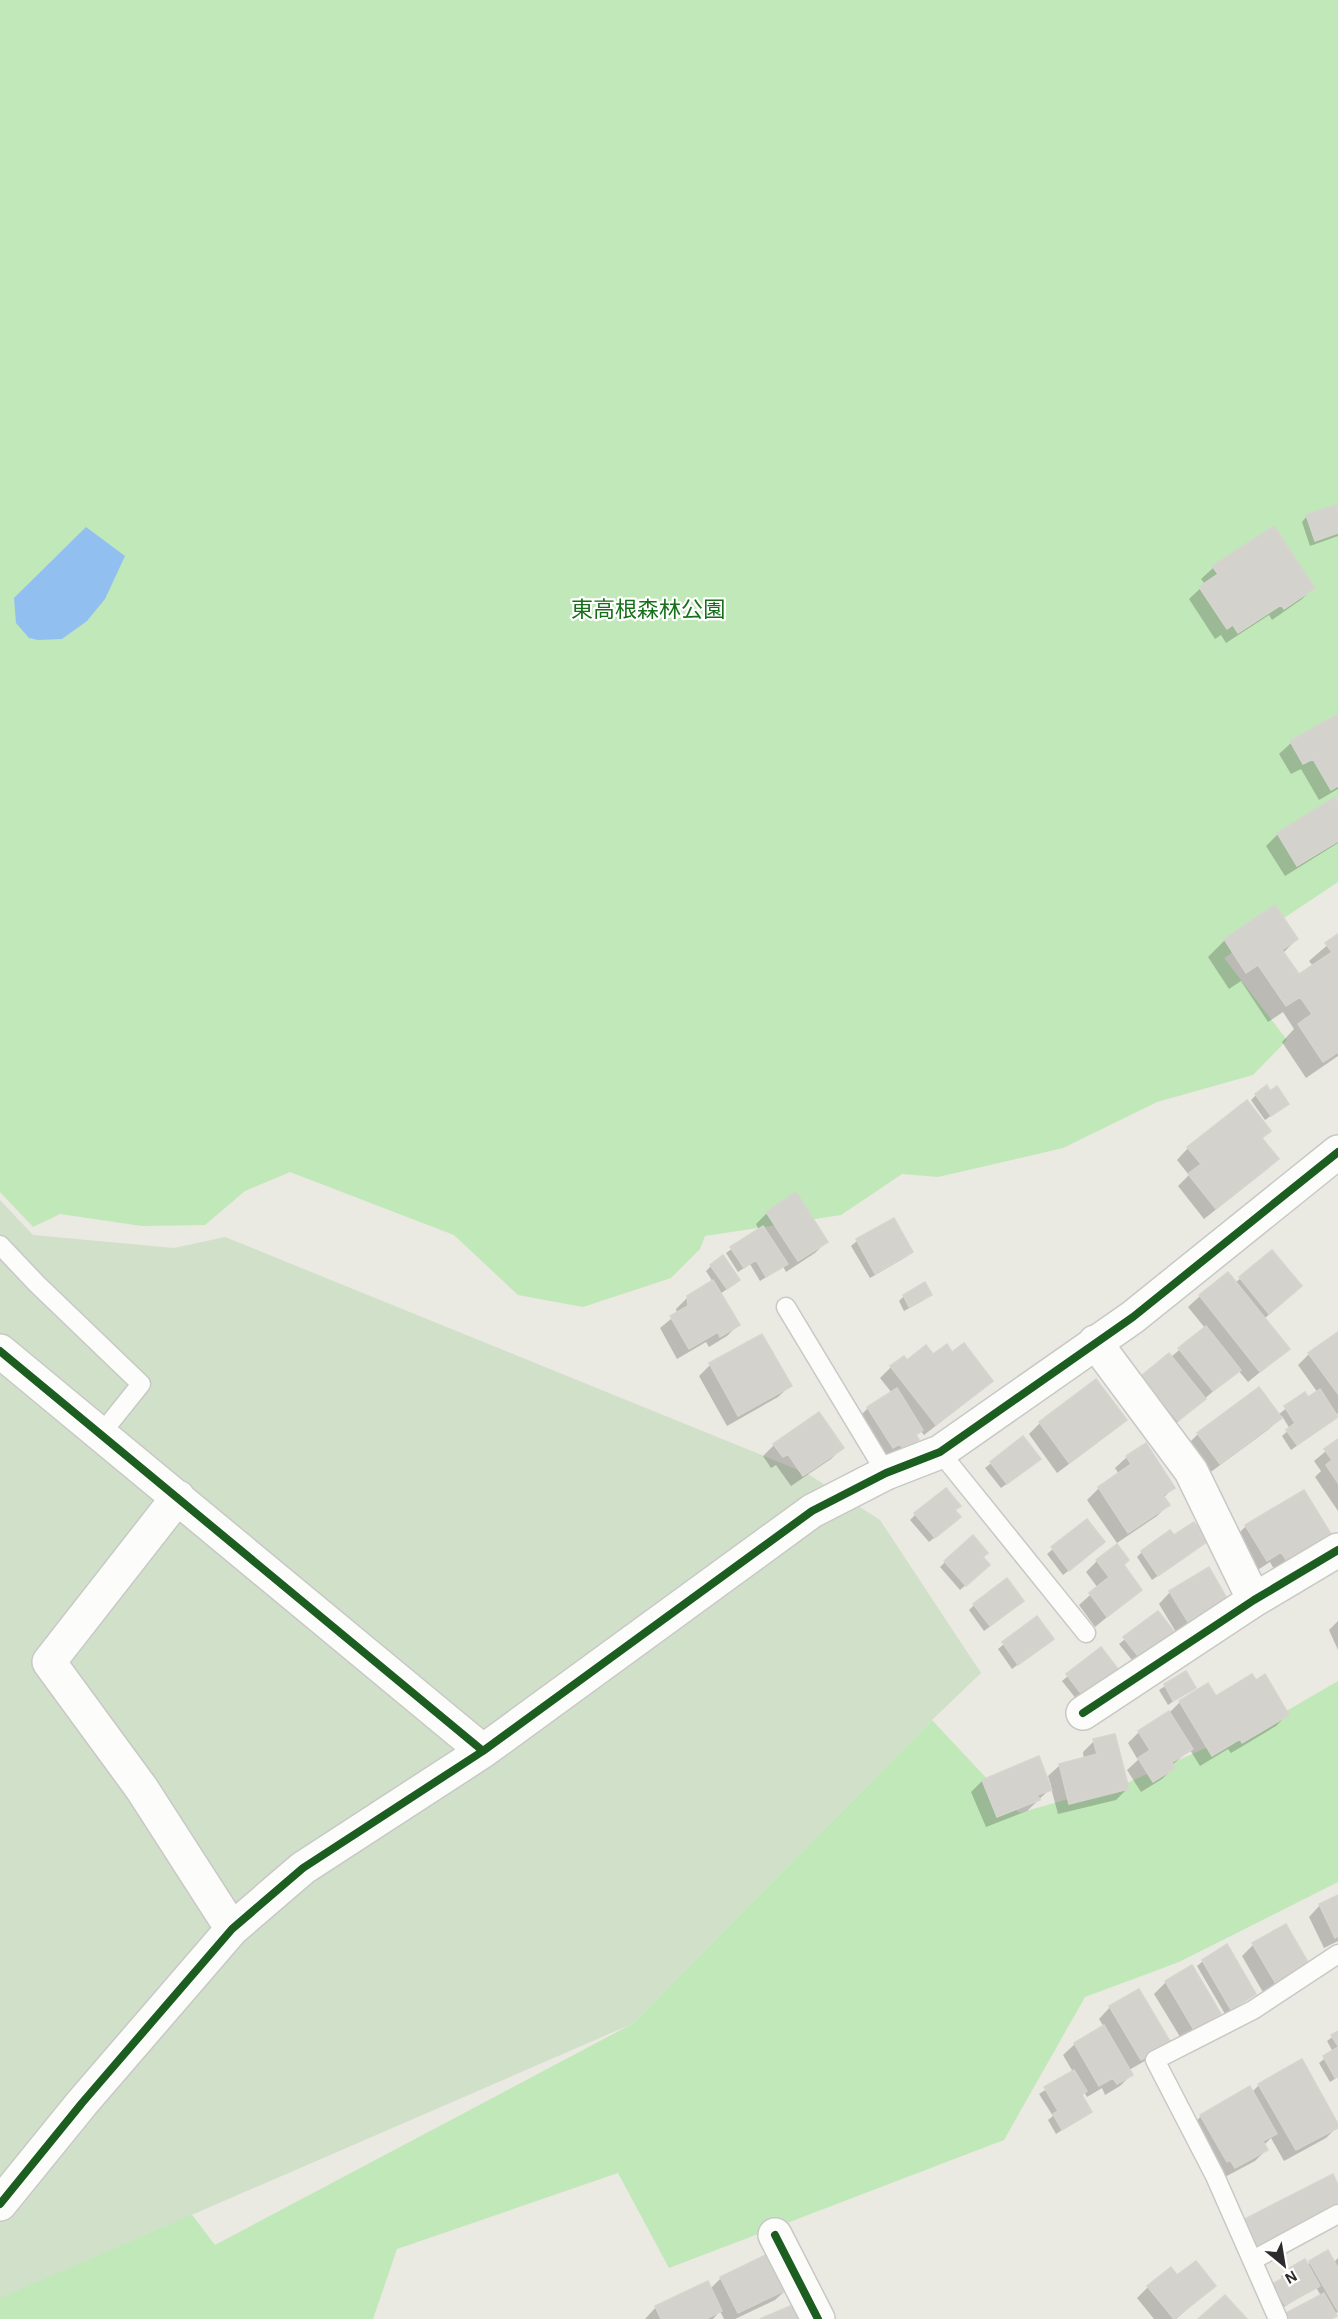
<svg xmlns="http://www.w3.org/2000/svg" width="1338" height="2319" viewBox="0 0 1338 2319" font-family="'Alegreya Sans','Noto Sans JP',sans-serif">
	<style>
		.green { fill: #c1e8b9 }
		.cemetery { fill: #d1e0c9 }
		.water { fill: #91c0f0 }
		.shadow { fill: #0003 }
		.building { fill: #d3d2cc; stroke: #d5d4ce; stroke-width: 1.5 }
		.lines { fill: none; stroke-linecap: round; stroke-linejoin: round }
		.service-casing { stroke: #c8c8c7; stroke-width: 21 }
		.minor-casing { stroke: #c8c8c7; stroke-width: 36 }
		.service { stroke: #fcfcfb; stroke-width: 18 }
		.minor { stroke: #fcfcfb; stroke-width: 33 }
		.cycleway-casing { stroke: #fff; stroke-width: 11 }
		.cycleway { stroke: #1b5e20; stroke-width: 8 }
		.labels { text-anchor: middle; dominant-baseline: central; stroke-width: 4.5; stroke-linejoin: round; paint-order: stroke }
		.park-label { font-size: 22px; fill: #166f19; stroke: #fff }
	</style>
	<rect width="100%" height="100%" fill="#eae9e2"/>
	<path class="green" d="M 0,0 L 1338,0 L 1338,882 L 1224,958 L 1287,1040 L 1253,1075 L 1157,1102 L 1063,1148 L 938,1177 L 902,1174 L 841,1215 L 705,1236 L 700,1249 L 671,1278 L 583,1307 L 518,1295 L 454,1235 L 290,1172 L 245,1191 L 205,1225 L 142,1226 L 60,1214 L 33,1227 L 0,1192 Z
		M 1338,1681 L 1338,1882 L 1179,1962 L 1085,1997 L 1004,2140 L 669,2268 L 618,2173 L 397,2249 L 373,2319 L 0,2319 L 0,2251 L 164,2178 L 215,2245 L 632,2024 L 932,1720 L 1019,1813 L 1129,1782 L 1276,1717 Z"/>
	<path class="cemetery" d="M 0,1200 L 33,1235 L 174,1248 L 225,1237 L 808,1474 L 880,1520 L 981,1673 L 932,1720 L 632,2024 L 0,2298 Z"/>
	<path class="water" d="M 86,527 L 125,556 L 105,599 L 87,621 L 62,639 L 38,640 L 29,638 L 16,623 L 14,598 Z"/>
	<path class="shadow" d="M 1338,505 L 1338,536 L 1310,546 L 1302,522 L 1307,516 Z
		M 1273,528 L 1313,588 L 1302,599 L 1272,620 L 1269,615 L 1226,643 L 1221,635 L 1215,639 L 1189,599 L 1205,584 L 1201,579 L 1213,568 Z
		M 1338,715 L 1338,789 L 1319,800 L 1301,769 L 1291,774 L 1279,754 L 1291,743 Z
		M 1334,799 L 1338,806 L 1338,843 L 1285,876 L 1266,846 L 1278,834 Z
		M 1274,907 L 1297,939 L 1283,953 L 1298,976 L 1313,966 L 1309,961 L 1338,936 L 1338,1056 L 1306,1078 L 1282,1042 L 1294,1029 L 1283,1012 L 1268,1022 L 1241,981 L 1229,989 L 1208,957 L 1225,940 Z
		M 1270,1093 L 1287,1104 L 1265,1120 L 1251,1100 L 1256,1095 Z
		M 1269,1131 L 1261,1139 L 1277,1159 L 1266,1170 L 1204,1219 L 1178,1186 L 1189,1175 L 1177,1160 L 1188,1148 Z
		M 767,1213 L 826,1242 L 815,1253 L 786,1272 L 783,1266 L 760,1281 L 750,1264 L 738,1272 L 726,1253 L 759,1230 L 756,1224 Z
		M 893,1220 L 911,1252 L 906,1257 L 870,1278 L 851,1246 L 857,1241 Z
		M 1272,1252 L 1300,1286 L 1264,1319 L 1288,1349 L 1248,1382 L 1238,1370 L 1166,1432 L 1131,1388 L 1142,1377 L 1171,1357 L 1205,1328 L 1188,1307 L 1200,1296 L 1228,1274 L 1235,1283 Z
		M 711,1266 L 733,1285 L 720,1294 L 738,1325 L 727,1336 L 709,1347 L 706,1342 L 677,1359 L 660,1328 L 677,1314 L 676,1309 L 688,1297 L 713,1282 L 706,1271 Z
		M 930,1295 L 924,1300 L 904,1311 L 899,1301 L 904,1296 Z
		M 1338,1334 L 1338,1413 L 1332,1421 L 1291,1450 L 1282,1436 L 1290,1429 L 1282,1416 L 1269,1429 L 1208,1474 L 1187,1445 L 1198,1434 L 1278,1415 L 1304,1394 L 1308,1399 L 1318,1393 L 1298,1365 L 1309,1354 Z
		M 952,1354 L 991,1381 L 979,1392 L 924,1435 L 920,1430 L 915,1436 L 917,1439 L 906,1451 L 892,1460 L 888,1454 L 881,1458 L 856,1420 L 868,1408 L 892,1393 L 880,1378 L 891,1367 Z
		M 710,1365 L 790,1386 L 778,1397 L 727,1426 L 699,1376 Z
		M 1125,1420 L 1113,1431 L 1057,1473 L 1029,1434 L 1040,1423 Z
		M 1023,1438 L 1034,1464 L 1001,1488 L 985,1468 Z
		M 1338,1441 L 1338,1511 L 1315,1477 L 1321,1471 L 1314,1461 Z
		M 774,1445 L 842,1448 L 831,1459 L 791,1486 L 776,1465 L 771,1468 L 763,1456 Z
		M 1127,1457 L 1173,1488 L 1163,1498 L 1168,1505 L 1157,1516 L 1117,1543 L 1087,1500 L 1099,1488 L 1119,1474 L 1115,1468 Z
		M 954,1510 L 954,1522 L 929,1542 L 910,1520 L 915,1515 Z
		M 1087,1521 L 1098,1547 L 1063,1575 L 1047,1554 Z
		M 1246,1526 L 1329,1534 L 1317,1545 L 1275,1571 L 1270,1562 L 1256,1571 L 1235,1537 Z
		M 1174,1537 L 1206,1541 L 1152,1580 L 1137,1557 L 1142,1552 Z
		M 982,1557 L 983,1570 L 960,1590 L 940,1567 L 945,1562 Z
		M 1097,1561 L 1122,1566 L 1140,1590 L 1095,1627 L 1079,1605 L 1098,1588 L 1086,1572 Z
		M 1170,1592 L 1228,1603 L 1179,1637 L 1159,1604 Z
		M 974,1605 L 1017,1606 L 984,1631 L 969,1610 Z
		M 1158,1613 L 1136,1665 L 1119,1644 Z
		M 1036,1618 L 1046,1644 L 1012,1669 L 998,1649 Z
		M 1338,1621 L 1338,1650 L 1329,1630 Z
		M 1101,1649 L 1116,1669 L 1077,1700 L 1062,1681 Z
		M 1186,1673 L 1194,1687 L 1168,1705 L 1159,1690 Z
		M 1216,1698 L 1288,1714 L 1276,1726 L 1231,1753 L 1228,1749 L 1200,1766 L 1190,1750 L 1172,1765 L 1174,1767 L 1162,1779 L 1141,1792 L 1127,1770 L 1138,1760 L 1128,1743 L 1139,1732 L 1169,1713 L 1180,1702 Z
		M 1094,1741 L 1127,1789 L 1116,1800 L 1058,1814 L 1051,1788 L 1027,1811 L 986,1827 L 971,1792 L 982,1781 L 1051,1785 L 1048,1776 L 1060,1765 L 1084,1759 L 1083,1752 Z
		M 1338,1896 L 1338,1941 L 1324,1948 L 1309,1917 L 1320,1905 Z
		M 1253,1945 L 1307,1964 L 1264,1994 L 1242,1956 Z
		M 1203,1961 L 1254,1994 L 1225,2014 L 1197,1966 Z
		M 1191,1967 L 1219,2014 L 1208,2025 L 1182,2040 L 1154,1994 L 1166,1982 Z
		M 1110,2007 L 1157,2054 L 1129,2070 L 1131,2075 L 1120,2086 L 1105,2095 L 1102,2088 L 1087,2097 L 1084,2092 L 1080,2096 L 1090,2112 L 1056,2134 L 1048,2120 L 1053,2116 L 1039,2094 L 1073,2072 L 1063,2055 L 1075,2044 L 1104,2027 L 1099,2019 Z
		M 1338,2033 L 1338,2077 L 1330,2082 L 1319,2063 L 1333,2052 L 1327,2041 Z
		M 1259,2085 L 1338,2126 L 1326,2138 L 1284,2161 L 1271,2138 L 1264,2145 L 1266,2150 L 1255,2161 L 1223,2178 L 1190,2128 L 1201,2116 L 1252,2092 Z
		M 1338,2188 L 1338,2204 L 1332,2210 L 1243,2259 L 1231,2233 Z
		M 1338,2258 L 1338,2312 L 1334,2314 L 1335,2316 L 1332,2319 L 1283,2319 L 1321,2296 L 1316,2287 L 1279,2310 L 1268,2291 L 1283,2280 L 1281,2276 L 1287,2271 L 1304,2261 L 1307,2266 L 1310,2262 L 1333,2263 Z
		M 1177,2277 L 1214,2286 L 1176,2319 L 1154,2319 L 1137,2298 L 1148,2287 Z
		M 721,2278 L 787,2289 L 775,2300 L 735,2319 L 724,2319 L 720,2311 L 713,2319 L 645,2319 L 656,2307 L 710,2289 Z"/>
	<path class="building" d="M 1338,504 L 1338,533 L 1315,541 L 1306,515 Z
		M 1274,526 L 1315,588 L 1284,609 L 1281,605 L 1238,633 L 1233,625 L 1227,629 L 1199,587 L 1218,574 L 1212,566 Z
		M 1338,714 L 1338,786 L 1331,790 L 1313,759 L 1303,764 L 1290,741 Z
		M 1335,797 L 1338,803 L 1338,841 L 1297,866 L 1277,833 Z
		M 1275,905 L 1298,939 L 1282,950 L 1299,974 L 1332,952 L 1325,943 L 1338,934 L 1338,1052 L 1323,1062 L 1298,1024 L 1312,1014 L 1300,997 L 1286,1006 L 1258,965 L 1246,973 L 1224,939 Z
		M 1267,1085 L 1270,1091 L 1277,1086 L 1289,1104 L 1271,1116 L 1255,1094 Z
		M 1247,1100 L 1271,1131 L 1262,1138 L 1279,1159 L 1216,1209 L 1188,1174 L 1201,1164 L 1187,1147 Z
		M 796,1192 L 828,1242 L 798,1261 L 766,1212 Z
		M 894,1218 L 913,1252 L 875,1274 L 856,1239 Z
		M 763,1226 L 788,1264 L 766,1277 L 756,1260 L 744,1268 L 730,1247 Z
		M 1272,1250 L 1302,1286 L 1269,1314 L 1239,1277 Z
		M 723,1255 L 740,1280 L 727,1289 L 710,1265 Z
		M 1228,1272 L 1290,1349 L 1260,1372 L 1199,1295 Z
		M 713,1280 L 740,1325 L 720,1337 L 718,1332 L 689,1349 L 670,1316 L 688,1306 L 687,1296 Z
		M 925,1282 L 932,1295 L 909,1307 L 903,1295 Z
		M 1206,1326 L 1241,1370 L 1213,1391 L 1178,1348 Z
		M 1338,1332 L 1338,1394 L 1308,1353 Z
		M 762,1334 L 792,1386 L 738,1416 L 709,1363 Z
		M 964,1343 L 993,1381 L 936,1425 L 890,1366 L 904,1356 L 907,1360 L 926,1345 L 933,1354 L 947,1344 L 952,1352 Z
		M 1169,1353 L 1206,1399 L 1178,1421 L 1141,1376 Z
		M 1096,1379 L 1127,1420 L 1069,1463 L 1039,1422 Z
		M 1259,1387 L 1282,1418 L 1220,1464 L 1197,1433 Z
		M 897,1388 L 923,1430 L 916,1435 L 919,1440 L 903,1449 L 900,1444 L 893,1448 L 867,1407 Z
		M 1320,1389 L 1338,1417 L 1297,1445 L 1286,1430 L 1295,1423 L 1284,1406 L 1305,1392 L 1308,1397 Z
		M 819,1412 L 844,1448 L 803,1476 L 788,1454 L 783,1457 L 773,1444 Z
		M 1023,1436 L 1041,1459 L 1007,1484 L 990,1462 Z
		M 1338,1439 L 1338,1483 L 1326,1465 L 1332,1460 L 1324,1449 Z
		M 1146,1443 L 1175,1488 L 1163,1495 L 1170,1505 L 1128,1533 L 1098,1487 L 1131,1464 L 1126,1456 Z
		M 946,1488 L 961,1506 L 955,1510 L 961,1517 L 935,1538 L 914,1513 Z
		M 1304,1490 L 1331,1534 L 1287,1561 L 1281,1552 L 1267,1561 L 1245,1525 Z
		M 1087,1519 L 1105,1542 L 1069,1571 L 1051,1547 Z
		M 1194,1522 L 1208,1541 L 1158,1576 L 1141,1551 L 1170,1530 L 1174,1535 Z
		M 973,1535 L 988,1553 L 983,1557 L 990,1565 L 966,1586 L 944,1561 Z
		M 1117,1544 L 1129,1560 L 1124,1565 L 1142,1590 L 1107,1617 L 1089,1593 L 1109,1577 L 1096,1560 Z
		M 1209,1567 L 1230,1604 L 1191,1627 L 1169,1591 Z
		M 1007,1578 L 1024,1601 L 990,1626 L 973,1604 Z
		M 1158,1611 L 1176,1634 L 1142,1661 L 1123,1637 Z
		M 1037,1616 L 1054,1639 L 1018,1665 L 1002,1642 Z
		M 1101,1647 L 1118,1669 L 1083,1696 L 1066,1674 Z
		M 1186,1671 L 1196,1688 L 1173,1701 L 1164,1684 Z
		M 1252,1674 L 1256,1680 L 1265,1674 L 1289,1715 L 1242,1743 L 1240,1739 L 1212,1756 L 1179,1701 L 1208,1683 L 1216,1696 Z
		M 1169,1711 L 1193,1749 L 1172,1762 L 1175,1768 L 1153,1782 L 1138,1758 L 1150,1750 L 1138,1731 Z
		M 1115,1734 L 1129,1789 L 1069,1804 L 1059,1764 L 1097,1754 L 1093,1739 Z
		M 1039,1756 L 1052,1790 L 1037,1795 L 1040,1800 L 997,1817 L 982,1780 Z
		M 1338,1895 L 1338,1936 L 1335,1938 L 1319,1904 Z
		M 1286,1924 L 1309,1964 L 1276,1984 L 1252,1943 Z
		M 1227,1944 L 1256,1994 L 1231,2010 L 1202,1960 Z
		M 1192,1965 L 1221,2014 L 1194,2030 L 1165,1981 Z
		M 1139,1989 L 1171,2043 L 1141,2060 L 1109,2006 Z
		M 1104,2025 L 1133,2075 L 1117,2084 L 1113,2078 L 1099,2086 L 1074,2043 Z
		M 1338,2031 L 1338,2046 L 1331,2035 Z
		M 1338,2047 L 1338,2076 L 1335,2078 L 1323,2056 Z
		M 1302,2059 L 1338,2124 L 1338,2128 L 1296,2150 L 1258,2084 Z
		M 1074,2070 L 1087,2091 L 1082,2095 L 1092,2112 L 1062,2130 L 1053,2114 L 1058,2111 L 1044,2087 Z
		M 1250,2086 L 1277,2134 L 1263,2141 L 1268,2150 L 1235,2168 L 1230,2160 L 1227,2162 L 1200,2115 Z
		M 1333,2174 L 1338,2185 L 1338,2203 L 1255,2248 L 1241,2221 Z
		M 1328,2250 L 1338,2268 L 1338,2311 L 1309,2261 Z
		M 770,2253 L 788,2289 L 738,2313 L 720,2277 Z
		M 1305,2259 L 1320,2286 L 1285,2305 L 1272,2284 L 1289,2275 L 1286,2270 Z
		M 1196,2261 L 1216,2286 L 1174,2319 L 1147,2286 L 1171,2267 L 1177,2275 Z
		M 708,2281 L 722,2311 L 706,2319 L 661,2319 L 655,2306 Z
		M 1324,2293 L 1337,2316 L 1331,2319 L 1289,2319 L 1286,2313 Z
		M 1225,2295 L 1247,2319 L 1198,2319 Z
		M 795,2304 L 801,2319 L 760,2319 Z"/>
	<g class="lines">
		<defs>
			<path id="service" d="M 0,1245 L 37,1284 L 141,1384 L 101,1434
				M 786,1307 L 886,1473
				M 940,1452 L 1086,1633
				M 1253,2260 L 1338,2214
				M 1278,2319 L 1215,2176 L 1155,2060 L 1253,2010 L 1338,1954"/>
			<path id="minor" d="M 1095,1342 L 1191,1471 L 1254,1600
				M 0,1351 L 483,1751
				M 178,1497 L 49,1662 L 142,1789 L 232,1929
				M 1083,1713 L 1254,1600 L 1338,1550
				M 0,2204 L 82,2103 L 232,1929 L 303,1868 L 483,1751 L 812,1511 L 886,1473 L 940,1452 L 1133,1317 L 1338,1152
				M 775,2235 L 818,2319"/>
		</defs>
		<use href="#service" class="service-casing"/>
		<use href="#minor" class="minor-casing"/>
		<use href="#service" class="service"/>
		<use href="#minor" class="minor"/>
		<defs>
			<path id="cycleway" d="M 0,1351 L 483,1751
				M 1083,1713 L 1254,1600 L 1338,1550
				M 0,2204 L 82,2103 L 232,1929 L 303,1868 L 483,1751 L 812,1511 L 886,1473 L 940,1452 L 1133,1317 L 1338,1152
				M 775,2235 L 818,2319"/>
		</defs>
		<use href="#cycleway" class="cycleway-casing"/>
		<use href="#cycleway" class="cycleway"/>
	</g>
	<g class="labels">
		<g class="park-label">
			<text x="648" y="610">東高根森林公園</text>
		</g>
	</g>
	<g transform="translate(1284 2265) rotate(150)" stroke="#ffffff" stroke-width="4.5" paint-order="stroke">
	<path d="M0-4.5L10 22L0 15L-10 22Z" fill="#2c2c2c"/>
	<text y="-9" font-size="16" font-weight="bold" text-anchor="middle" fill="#2c2c2c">N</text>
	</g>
</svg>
